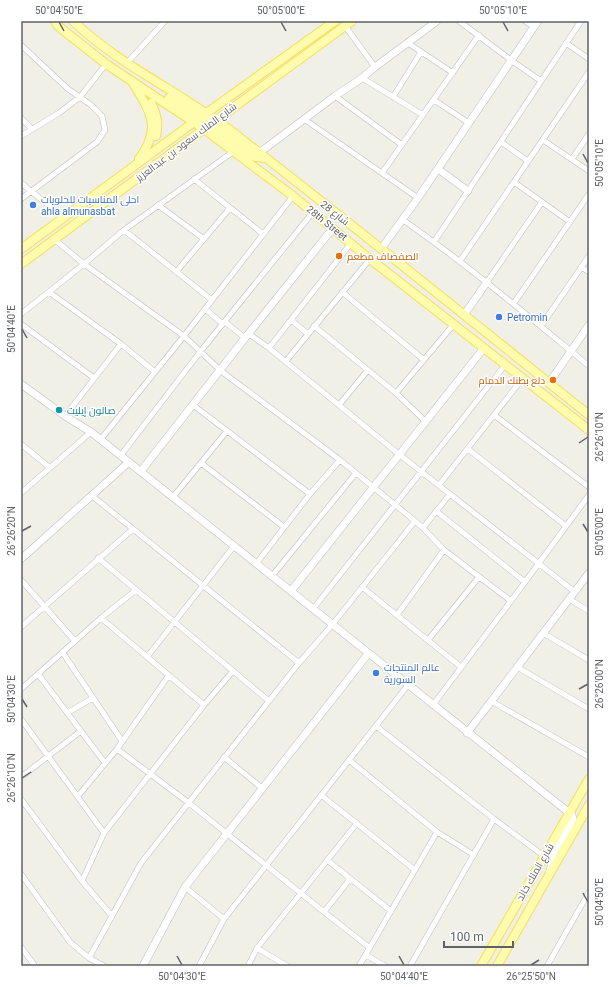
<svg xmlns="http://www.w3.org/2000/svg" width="610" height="987" viewBox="0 0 610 987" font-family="Roboto,Cairo,sans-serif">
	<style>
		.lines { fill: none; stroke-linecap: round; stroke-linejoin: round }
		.minor-casing { stroke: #bbbdc3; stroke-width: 6 }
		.tertiary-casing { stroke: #bbbdc3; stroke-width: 8 }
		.primary-casing { stroke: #f7de5a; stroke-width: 10 }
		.minor { stroke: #fff; stroke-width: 5 }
		.tertiary { stroke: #fff; stroke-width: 7 }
		.primary { stroke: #fffcae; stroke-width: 8 }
		.ticks { fill: none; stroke: #5e6168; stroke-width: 1.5 }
		.shop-dot { fill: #3f7fe0; stroke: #fff; stroke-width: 1.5 }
		.food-dot { fill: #e8710a; stroke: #fff; stroke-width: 1.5 }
		.culture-dot { fill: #0f9aa8; stroke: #fff; stroke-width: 1.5 }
		.labels { text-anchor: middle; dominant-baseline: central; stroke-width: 3; stroke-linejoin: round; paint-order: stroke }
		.street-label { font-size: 10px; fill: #5e6168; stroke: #fff }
		.shop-label { font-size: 10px; fill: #366cbe; stroke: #fff; text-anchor: start }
		.food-label { font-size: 10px; fill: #c56008; stroke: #fff; text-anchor: start }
		.culture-label { font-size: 10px; fill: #0d838f; stroke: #fff; text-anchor: start }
		.neatline { fill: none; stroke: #5e6168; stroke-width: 1.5 }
		.ticks-label { font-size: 10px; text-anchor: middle; fill: #5e6168 }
	</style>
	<rect width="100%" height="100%" fill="#f1f0e7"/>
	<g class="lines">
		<defs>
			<path id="minor" d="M 459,21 L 511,60 L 541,81
				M 525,21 L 534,27
				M 345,26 L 375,67
				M 408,43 L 453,73
				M 566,43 L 589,59
				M 21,45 L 68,89 L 91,105 L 102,116 L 105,130 L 97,142 L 21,199
				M 127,63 L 165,21
				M 362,78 L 423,115
				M 335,96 L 402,145
				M 393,97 L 421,52
				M 434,100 L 469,123
				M 21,118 L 32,129
				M 304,119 L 418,198
				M 21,136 L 59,113 L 80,97 L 106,64
				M 543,140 L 589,171
				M 501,142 L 528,161
				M 572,159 L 589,134
				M 382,173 L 479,35
				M 194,179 L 263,234
				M 514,182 L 570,222
				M 21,183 L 64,218
				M 158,205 L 204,239
				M 403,220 C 468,265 528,316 589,366
				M 124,230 L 212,300
				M 55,240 L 84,264 L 184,336 L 221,371 L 340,460 L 415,521 L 332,625 L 299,663 L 141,863 L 89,958
				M 434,242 L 581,21
				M 460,261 L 589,72
				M 581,267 L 589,272
				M 176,272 L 230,208
				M 487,282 L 542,202
				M 49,292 L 121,344 L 155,372
				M 342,292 L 424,360
				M 514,303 L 589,194
				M 205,309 L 223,324
				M 21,314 L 84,264 L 124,230 L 234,151
				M 291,320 L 308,334
				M 225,322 L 245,338
				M 21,324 L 94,378
				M 314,326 L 396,393 L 454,324
				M 541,326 L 589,256
				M 249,334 L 269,348 L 400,455 L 575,592
				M 269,348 L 351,243
				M 286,361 L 370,259
				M 396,393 L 426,422
				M 193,405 L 310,494 L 256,564
				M 339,405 L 368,370
				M 494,415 L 589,487
				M 65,416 L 121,344
				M 101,439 L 184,336 L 293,196
				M 21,444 L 49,467
				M 468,449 L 566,526
				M 121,455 L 200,352 L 313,212
				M 201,463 L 284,527
				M 439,485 L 523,378
				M 21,493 L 91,432
				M 310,494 L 340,460
				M 91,495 L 299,663
				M 173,497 L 227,431
				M 436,511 L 525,582
				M 415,521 L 423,528 L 444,550 L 511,601 L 433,705
				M 423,528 L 450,494
				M 98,558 L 269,701
				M 272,576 L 356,473
				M 21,580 L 75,641
				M 362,587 L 461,667
				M 569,599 L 589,611
				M 511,601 L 589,495
				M 313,609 L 505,365
				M 397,615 L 444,550
				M 101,618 L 204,705
				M 21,627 L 133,529
				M 543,633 L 589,660
				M 428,640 L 479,577
				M 63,653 L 122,741
				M 147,657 L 234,546
				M 517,667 L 589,709
				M 38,674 L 105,763
				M 21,689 L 101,618 L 136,590
				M 491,701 L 589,757
				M 67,713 L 93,698
				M 21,719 L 104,833
				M 376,726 L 494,819 L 544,856
				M 117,749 L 189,803 L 324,912 L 350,879
				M 224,757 L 262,788
				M 349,760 L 437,832 L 474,855
				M 21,777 L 81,731
				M 321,795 L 415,870
				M 78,796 L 117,749 L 169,675
				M 21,799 L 82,881 L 112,916
				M 327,860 L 391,911
				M 21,874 L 70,942 L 89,958 L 104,966
				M 82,881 L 104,833 L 204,705 L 233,671
				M 185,887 L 224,919
				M 324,912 L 370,948
				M 21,947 L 35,966
				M 257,948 L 287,966
				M 366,955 L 385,966
				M 199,966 L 224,919 L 408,685
				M 248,966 L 257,948 L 357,823
				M 359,966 L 437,832
				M 410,966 L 494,819
				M 547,966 L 589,892"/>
			<path id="tertiary" d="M 259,153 L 335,96 L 362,78 L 375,67 L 437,21
				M 438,169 L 468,191
				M 381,249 L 418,198 L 538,21
				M 464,315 L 487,282
				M 549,383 L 589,325
				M 21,384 L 65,416 L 91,432 L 572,815 L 573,820 L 555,852 L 550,871
				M 141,471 L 245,338 L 333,228
				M 21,559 L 129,462
				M 291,591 L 484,348
				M 467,733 L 589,573
				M 143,966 L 185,887 L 368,654"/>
			<path id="primary" d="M 55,21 L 58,26 L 106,64 L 204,129 L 293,196 L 370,259 L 589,430
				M 73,21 C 118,64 176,90 226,127 C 348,221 468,318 589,415
				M 133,83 C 151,113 162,128 139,159
				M 169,98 L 210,124 L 250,154 L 255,157 L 265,158
				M 151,103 C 157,114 159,124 156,136
				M 21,249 L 194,122 L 335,21
				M 21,264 L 204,129 L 352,21
				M 481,966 L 589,779
				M 497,966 L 589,805"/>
		</defs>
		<use href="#minor" class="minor-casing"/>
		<use href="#tertiary" class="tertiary-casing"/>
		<use href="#primary" class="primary-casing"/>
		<use href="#minor" class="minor"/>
		<use href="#tertiary" class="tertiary"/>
		<use href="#primary" class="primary"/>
	</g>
	<path class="ticks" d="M 59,22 L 64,31M 281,22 L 286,31M 503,22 L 508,31M 583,154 L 588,163M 22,329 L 27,338M 579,443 L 588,437M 583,524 L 588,532M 22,531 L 31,526M 579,689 L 588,684M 22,699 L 27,707M 22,778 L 31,772M 583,893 L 588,902M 177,956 L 182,965M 399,956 L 404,965M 531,965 L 539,960"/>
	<g class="shop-dot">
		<circle cx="33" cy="205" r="4"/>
		<circle cx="499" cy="317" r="4"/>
		<circle cx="376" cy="673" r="4"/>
	</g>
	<g class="food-dot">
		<circle cx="339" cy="256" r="4"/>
		<circle cx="553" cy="380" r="4"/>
	</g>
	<circle class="culture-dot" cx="59" cy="410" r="4"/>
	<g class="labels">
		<g class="street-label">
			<text transform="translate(186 142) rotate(-37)">شارع الملك سعود بن عبدالعزيز</text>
			<text transform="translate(335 213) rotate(38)">شارع 28</text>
			<text transform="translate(327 223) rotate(39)">28th Street</text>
			<text transform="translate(535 872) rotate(-60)">شارع الملك خالد</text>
		</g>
		<g class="shop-label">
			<text x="41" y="199">احلى المناسبات للحلويات<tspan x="41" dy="12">ahla almunasbat</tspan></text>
			<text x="507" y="317">Petromin</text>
			<text x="384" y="667">عالم المنتجات<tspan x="384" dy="12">السورية</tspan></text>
		</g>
		<g class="food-label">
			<text x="347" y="256">الصفصاف مطعم</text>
			<text x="545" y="380" text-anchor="end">دلع بطنك الدمام</text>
		</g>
		<g class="culture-label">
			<text x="67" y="410">صالون إيليت</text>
		</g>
	</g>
	<rect width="610" height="987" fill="none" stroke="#ffffff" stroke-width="44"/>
	<path d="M444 941v6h69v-6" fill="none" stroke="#5e6168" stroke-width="2"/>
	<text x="450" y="941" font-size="12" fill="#5e6168" stroke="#ffffff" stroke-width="3" paint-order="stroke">100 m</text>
	<rect x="22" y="22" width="566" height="943" class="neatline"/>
	<g class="ticks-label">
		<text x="59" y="14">50°04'50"E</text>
		<text x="281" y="14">50°05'00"E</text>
		<text x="503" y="14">50°05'10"E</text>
		<text transform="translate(599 163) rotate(-90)" y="4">50°05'10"E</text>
		<text transform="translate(11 329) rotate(-90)" y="4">50°04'40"E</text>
		<text transform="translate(599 437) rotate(-90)" y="4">26°26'10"N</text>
		<text transform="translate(11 531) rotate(-90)" y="4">26°26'20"N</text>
		<text transform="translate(599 532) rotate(-90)" y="4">50°05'00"E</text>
		<text transform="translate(599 684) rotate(-90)" y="4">26°26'00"N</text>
		<text transform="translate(11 699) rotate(-90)" y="4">50°04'30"E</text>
		<text transform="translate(11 778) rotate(-90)" y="4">26°26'10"N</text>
		<text transform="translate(599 902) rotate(-90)" y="4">50°04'50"E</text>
		<text x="182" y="980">50°04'30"E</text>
		<text x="404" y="980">50°04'40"E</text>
		<text x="531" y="980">26°25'50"N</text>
	</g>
</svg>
